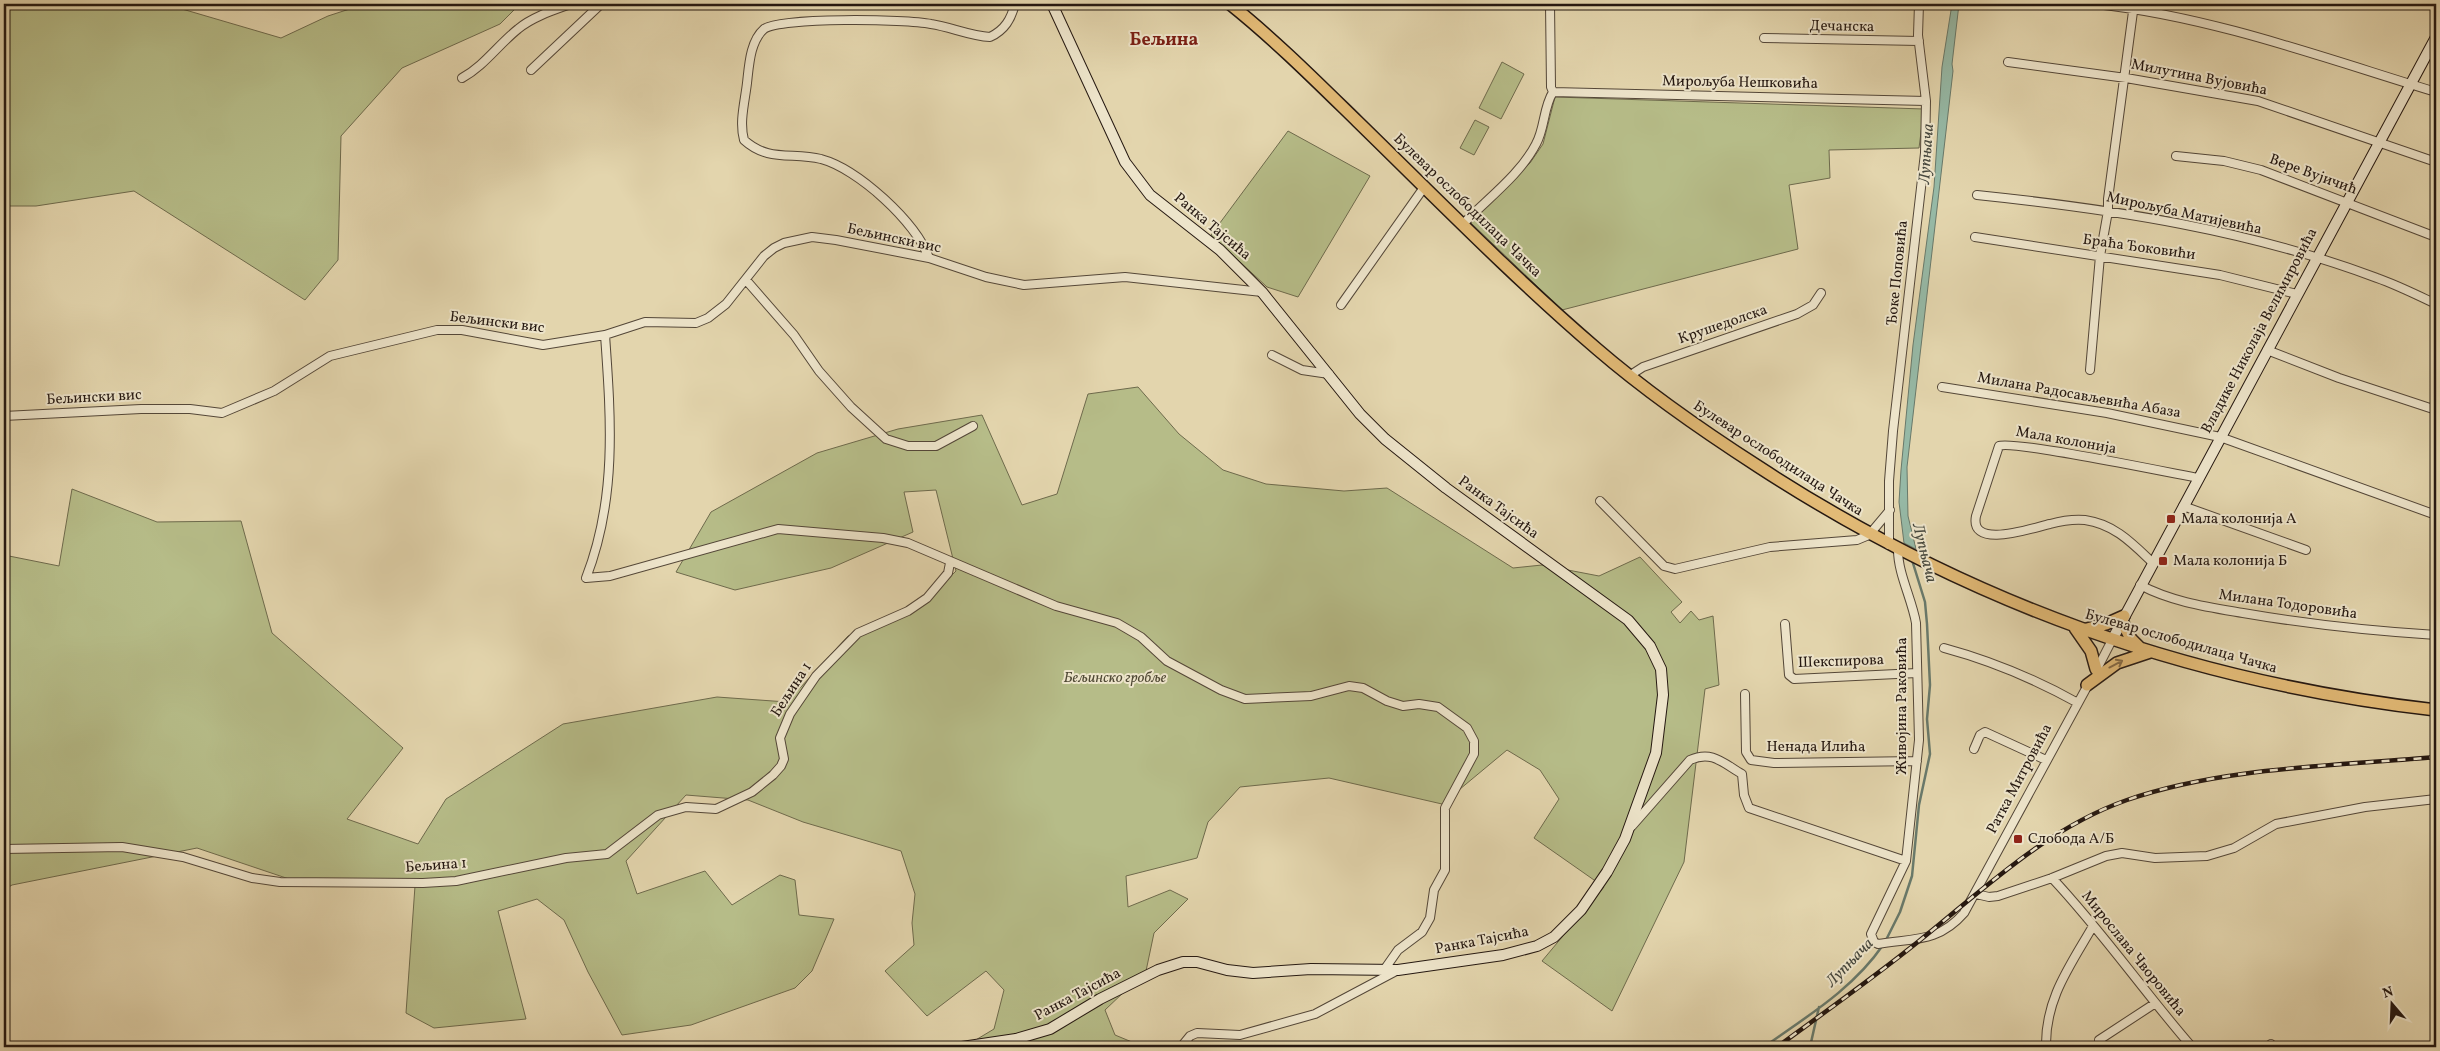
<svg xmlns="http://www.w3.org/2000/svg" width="2440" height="1051" viewBox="0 0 2440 1051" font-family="Vollkorn,serif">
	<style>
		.green { fill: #b6bc88; stroke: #6e6a4c }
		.water { fill: #96b9a6; stroke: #69796a }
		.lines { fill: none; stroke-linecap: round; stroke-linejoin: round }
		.stream { stroke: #69796a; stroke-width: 2.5 }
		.street-casing { stroke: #544738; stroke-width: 10 }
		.secondary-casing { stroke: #251811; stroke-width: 12 }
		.primary-casing { stroke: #251811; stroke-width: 14 }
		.street { stroke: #ede4ca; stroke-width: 8 }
		.secondary { stroke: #ede4ca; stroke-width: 10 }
		.primary { stroke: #e2ba76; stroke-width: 11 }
		.rail-casing { stroke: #251811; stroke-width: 4.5 }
		.rail { stroke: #ede4ca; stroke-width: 2.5; stroke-dasharray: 8; stroke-linecap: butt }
		.oneway { stroke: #846944 }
		.poi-dot { fill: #8f2418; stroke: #ede4ca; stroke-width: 2 }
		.labels { text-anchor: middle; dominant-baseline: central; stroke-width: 4; stroke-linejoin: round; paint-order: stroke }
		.street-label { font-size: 15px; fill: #251811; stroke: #ede4ca }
		.poi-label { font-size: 15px; fill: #251811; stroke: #ede4ca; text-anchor: start }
		.park-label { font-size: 15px; font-style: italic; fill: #504935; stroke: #ede4ca }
		.water-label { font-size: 16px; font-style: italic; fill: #47483e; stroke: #ede4ca }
		.quarter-label { font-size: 18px; font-weight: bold; fill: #7a1f14; stroke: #ede4ca }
	</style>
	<rect width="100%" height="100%" fill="#e3d5ad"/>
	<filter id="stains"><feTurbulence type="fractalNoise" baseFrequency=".004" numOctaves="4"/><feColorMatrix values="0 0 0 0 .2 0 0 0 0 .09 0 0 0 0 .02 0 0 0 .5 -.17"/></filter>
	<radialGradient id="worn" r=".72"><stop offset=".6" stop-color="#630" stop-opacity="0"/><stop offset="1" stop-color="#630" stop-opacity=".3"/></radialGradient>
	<path class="green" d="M 4,4 L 165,4 L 281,38 L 328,16 L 365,4 L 520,4 L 500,24 L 402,68 L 341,136 L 338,260 L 305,300 L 134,191 L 36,206 L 4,206 Z
		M 1336,4 L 1391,4 L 1391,8 L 1335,8 Z
		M 1502,62 L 1524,74 L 1501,119 L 1479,108 Z
		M 1555,97 L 1924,109 L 1919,148 L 1829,150 L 1830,178 L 1789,185 L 1798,249 L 1562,310 L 1470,222 L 1530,163 L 1543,144 Z
		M 1475,120 L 1489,127 L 1474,155 L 1460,148 Z
		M 1288,131 L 1370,176 L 1298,297 L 1267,287 L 1211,235 Z
		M 1138,387 L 1179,434 L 1223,470 L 1266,484 L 1344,491 L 1387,488 L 1513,568 L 1542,565 L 1599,576 L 1640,557 L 1682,602 L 1671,612 L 1680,623 L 1691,611 L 1699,620 L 1713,616 L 1719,685 L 1705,689 L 1684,862 L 1612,1011 L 1542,961 L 1604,887 L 1534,838 L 1559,799 L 1540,770 L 1507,750 L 1442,804 L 1329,778 L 1240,787 L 1208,822 L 1197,858 L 1126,876 L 1128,907 L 1170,890 L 1188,899 L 1154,933 L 1146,971 L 1105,1010 L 1115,1035 L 1144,1047 L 964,1047 L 994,1029 L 1004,990 L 986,971 L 927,1016 L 885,971 L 914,945 L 912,923 L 915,894 L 901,851 L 803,822 L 748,800 L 686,795 L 626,861 L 637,894 L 705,871 L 732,905 L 780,875 L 795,880 L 799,915 L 834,919 L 812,971 L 795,988 L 691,1025 L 622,1035 L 588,972 L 564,920 L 537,899 L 498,911 L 526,1019 L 434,1028 L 406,1013 L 415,886 L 298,882 L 197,848 L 12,885 L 4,890 L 4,555 L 59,566 L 72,489 L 157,522 L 241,521 L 272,633 L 403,748 L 347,819 L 418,844 L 446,799 L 563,724 L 717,697 L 787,702 L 848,636 L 921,606 L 956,571 L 936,490 L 904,492 L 913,532 L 831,568 L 735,590 L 676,572 L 711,512 L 817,453 L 898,429 L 982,415 L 1022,505 L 1057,494 L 1088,394 Z"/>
	<path class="water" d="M 1952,4 L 1959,4 L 1952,64 L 1953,71 L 1907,467 L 1908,516 L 1916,549 L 1904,543 L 1899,502 L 1901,470 L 1913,345 L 1934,187 L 1942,67 Z"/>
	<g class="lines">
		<path class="stream" d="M 1886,940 L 1900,912 L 1912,876 L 1919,805 L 1930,754 L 1927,719 L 1930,685 L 1927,624 L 1925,602 L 1912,560
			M 1764,1047 C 1806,1017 1853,989 1883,945
			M 1810,1047 L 1819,1007"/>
		<defs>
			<path id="street" d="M 1550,4 L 1551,87 L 1553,92
				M 2096,4 C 2213,17 2324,58 2436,92
				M 1764,38 L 1919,41
				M 2008,62 L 2126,78 L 2258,101 L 2436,162
				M 531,70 L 601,4
				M 462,78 C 484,66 498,45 518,29 C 532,17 554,10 571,4
				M 1553,92 L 1926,101
				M 2176,156 L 2224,161 L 2261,170 L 2436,237
				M 1977,195 C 2112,209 2250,230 2377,278 C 2397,285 2417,295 2436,304
				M 1463,224 C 1487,199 1520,175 1536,144 C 1545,128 1543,108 1553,92
				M 1975,237 L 2220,275 L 2297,294
				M 929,258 C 916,222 858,169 821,159 C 792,152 768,162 744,140 C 739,122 745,101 747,83 C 749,66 750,41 764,29 C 779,17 907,19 931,24 C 951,27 970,36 990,37 C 1005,30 1011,19 1015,4
				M 746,280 L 794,335 L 819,371 L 851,407 L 886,439 L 908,446 L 936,446 L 973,426
				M 1341,305 L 1425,186
				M 605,335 C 611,419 617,499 586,578 L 610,576 L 778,529 L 883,538 L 908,543 L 1056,606 L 1117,623 L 1141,637 L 1167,661 L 1221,690 L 1245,699 L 1311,696 L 1349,686 L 1363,688 L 1387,701 L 1403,706 L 1419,704 L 1438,707 L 1467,728 L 1474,741 L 1474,754 L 1445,808 L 1445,870 L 1434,890 L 1430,918 L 1422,932 L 1398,950 L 1384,970
				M 2267,350 L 2339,378 L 2436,410
				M 1272,355 L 1302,370 L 1329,374
				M 2090,370 L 2100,256 L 2108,211 L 2108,199 L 2134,4
				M 1629,376 L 1643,367 L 1797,314 L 1813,305 L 1821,293
				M 1942,387 L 2107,413 L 2220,437 L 2436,515
				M 4,416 L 141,409 L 190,409 L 222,413 L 274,391 L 330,356 L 437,330 L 462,330 L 543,345 L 605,335 L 645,322 L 696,323 L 708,318 L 726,304 L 764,256 L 774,248 L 784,243 L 812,237 L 836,240 L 929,258 L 986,277 L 1024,285 L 1125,277 L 1262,292
				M 1600,501 L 1664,566 L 1675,569 L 1770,547 L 1857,540 L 1869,535 L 1890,510
				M 2183,506 L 2306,550
				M 1889,545 L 1889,481 L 1893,431 L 1925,153 L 1926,101 L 1918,35 L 1919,4
				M 1898,550 C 1898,574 1912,599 1916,623 L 1919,740 L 1906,861 L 1871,934 L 1874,942 L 1878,944 C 1913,938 1938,943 1964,913 L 2089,683
				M 2152,562 C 2132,543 2114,524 2085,520 C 2074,519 2061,521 2050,524 C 2035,527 1969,551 1976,516 L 1999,446 C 2012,440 2171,473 2198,478
				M 2140,585 C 2172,602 2208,607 2243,613 C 2307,624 2371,631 2436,635
				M 1785,624 L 1789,675 L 1794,679 L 1917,673
				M 1944,648 C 1992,661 2035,679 2078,703
				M 2096,671 L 2112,640
				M 1745,694 L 1746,752 L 1751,760 L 1774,763 L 1917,761
				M 1974,749 L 1980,735 L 1985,732 L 2046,760
				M 1632,826 L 1690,760 C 1712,750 1723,763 1742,774 L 1744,795 L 1749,808 L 1906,861
				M 4,849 L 122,847 L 183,857 L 252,878 L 280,882 L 423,883 L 456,881 L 566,858 L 607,854 L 658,815 L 686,807 L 716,809 L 752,792 L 773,775 L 781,766 L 784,759 L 780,738 L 790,714 L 816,676 L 858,633 L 908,611 L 927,598 L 948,573 L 950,563
				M 2052,878 C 2102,931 2144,992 2192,1047
				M 1976,894 L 1989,897 L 1998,896 L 2052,878 L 2106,856 L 2122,853 L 2155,858 L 2207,856 L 2234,848 L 2276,824 L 2365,807 L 2436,799
				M 2099,1040 L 2154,1004
				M 1181,1047 L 1190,1036 L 1197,1033 L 1240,1035 L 1315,1014 L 1398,970
				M 2046,1047 C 2045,999 2070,966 2093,926
				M 2267,1047 L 2271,1044"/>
			<path id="secondary" d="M 2112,640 L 2436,37
				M 962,1047 L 1016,1039 L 1050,1029 L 1100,999 L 1158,970 L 1183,962 L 1197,962 L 1227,970 L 1253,973 L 1311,969 L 1398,970 L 1503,955 L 1537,946 L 1554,937 L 1581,910 L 1607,872 L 1625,839 L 1656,753 L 1663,695 L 1661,669 L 1650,646 L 1628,620 L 1446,488 L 1385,439 L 1360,414 L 1262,292 L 1220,250 L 1150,195 L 1125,162 L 1052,4"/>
			<path id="primary" d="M 1230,4 C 1275,40 1316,81 1357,121 C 1436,198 1513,277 1597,349 C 1648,393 1703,431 1759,467 C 1968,603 2189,682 2436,710
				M 2122,621 L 2131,639 L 2140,648
				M 2075,628 L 2091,651 L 2096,669
				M 2083,630 L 2106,624 L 2124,616
				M 2087,685 L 2117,663 L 2150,652"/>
		</defs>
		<use href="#street" class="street-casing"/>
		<use href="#secondary" class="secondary-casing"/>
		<use href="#primary" class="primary-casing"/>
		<use href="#street" class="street"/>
		<use href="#secondary" class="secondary"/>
		<use href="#primary" class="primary"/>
		<defs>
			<path id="rail" d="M 1777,1047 C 1825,1012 1873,978 1919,941 C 1984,889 2047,828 2127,800 C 2222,767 2336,766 2436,757"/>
		</defs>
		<use href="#rail" class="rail-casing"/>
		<use href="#rail" class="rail"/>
	</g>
	<defs><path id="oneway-shaft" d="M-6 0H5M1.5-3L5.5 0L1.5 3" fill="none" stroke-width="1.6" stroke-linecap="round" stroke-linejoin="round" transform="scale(1.25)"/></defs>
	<use class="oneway" href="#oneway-shaft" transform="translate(2116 664) rotate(-28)"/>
	<g class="poi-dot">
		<rect x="2166" y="514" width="10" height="10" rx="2.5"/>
		<rect x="2158" y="556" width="10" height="10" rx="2.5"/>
		<rect x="2013" y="834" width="10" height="10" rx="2.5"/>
	</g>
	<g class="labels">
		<g class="street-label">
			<text transform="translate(1842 27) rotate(1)">Дечанска</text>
			<text transform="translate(2199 78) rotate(11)">Милутина Вујовића</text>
			<text transform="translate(1740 83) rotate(1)">Мирољуба Нешковића</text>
			<text transform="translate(2313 175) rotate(20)">Вере Вујичић</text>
			<text transform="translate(1467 206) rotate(44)">Булевар ослободилаца Чачка</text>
			<text transform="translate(2184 214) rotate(12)">Мирољуба Матијевића</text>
			<text transform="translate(1212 227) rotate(40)">Ранка Тајсића</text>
			<text transform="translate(894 239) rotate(12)">Бељински вис</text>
			<text transform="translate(2139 248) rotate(8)">Браћа Ђоковићи</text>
			<text transform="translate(1898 273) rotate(-84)">Ђоке Поповића</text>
			<text transform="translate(497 323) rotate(7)">Бељински вис</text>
			<text transform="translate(1723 325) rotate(-19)">Крушедолска</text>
			<text transform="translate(2260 331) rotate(-62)">Владике Николаја Велимировића</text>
			<text transform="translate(2079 396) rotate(10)">Милана Радосављевића Абаза</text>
			<text transform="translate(94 398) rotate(-3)">Бељински вис</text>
			<text transform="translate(2066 441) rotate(10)">Мала колонија</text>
			<text transform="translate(1778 459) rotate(33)">Булевар ослободилаца Чачка</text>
			<text transform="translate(1498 508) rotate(36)">Ранка Тајсића</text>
			<text transform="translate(2288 605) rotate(8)">Милана Тодоровића</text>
			<text transform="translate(2181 642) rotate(16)">Булевар ослободилаца Чачка</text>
			<text transform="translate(1841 662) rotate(-2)">Шекспирова</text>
			<text transform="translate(792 690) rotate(-57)">Бељина 1</text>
			<text transform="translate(1902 706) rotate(-90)">Живојина Раковића</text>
			<text x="1816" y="747">Ненада Илића</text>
			<text transform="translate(2020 779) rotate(-62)">Ратка Митровића</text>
			<text transform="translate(436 866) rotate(-4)">Бељина 1</text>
			<text transform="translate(1482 941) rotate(-11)">Ранка Тајсића</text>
			<text transform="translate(2133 954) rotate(51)">Мирослава Чворовића</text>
			<text transform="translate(1078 995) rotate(-28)">Ранка Тајсића</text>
		</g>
		<g class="poi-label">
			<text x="2181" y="519">Мала колонија А</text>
			<text x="2173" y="561">Мала колонија Б</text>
			<text x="2028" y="839">Слобода А/Б</text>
		</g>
		<g class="park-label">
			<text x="1115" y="678">Бељинско гробље</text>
		</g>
		<g class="water-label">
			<text transform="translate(1927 154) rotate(-86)">Лупњача</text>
			<text transform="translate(1924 553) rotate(76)">Лупњача</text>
			<text transform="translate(1850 963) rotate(-46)">Лупњача</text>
		</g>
		<g class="quarter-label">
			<text x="1164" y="40">Бељина</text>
		</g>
	</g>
	<rect width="2440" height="1051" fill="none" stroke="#e3d5ad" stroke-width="20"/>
	<rect x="5" y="5" width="2430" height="1041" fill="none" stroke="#251811" stroke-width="2.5"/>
	<rect x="10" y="10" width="2420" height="1031" fill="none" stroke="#251811"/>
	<g transform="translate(2392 1004) rotate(341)" stroke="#ede4ca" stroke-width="4" paint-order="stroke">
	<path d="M0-4L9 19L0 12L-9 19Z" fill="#251811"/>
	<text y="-8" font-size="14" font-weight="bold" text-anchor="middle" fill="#251811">N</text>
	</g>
	<rect width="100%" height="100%" filter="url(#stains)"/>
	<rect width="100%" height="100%" fill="url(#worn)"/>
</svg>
